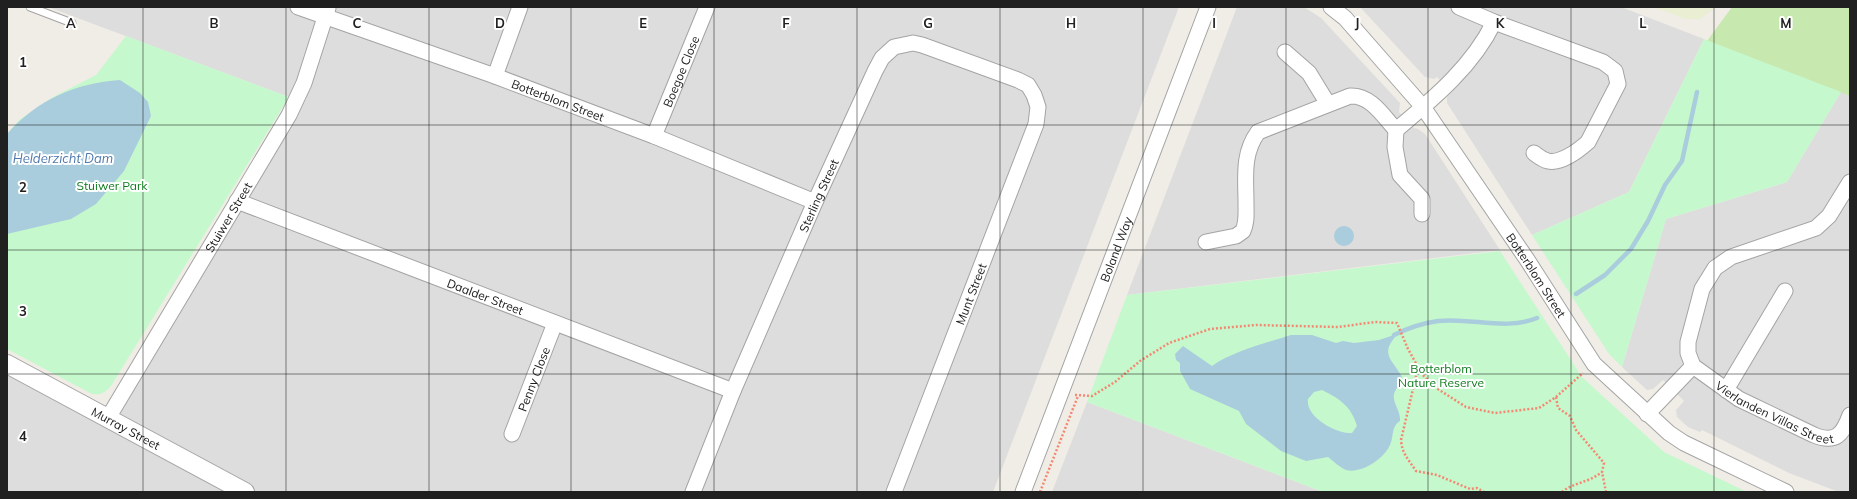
<svg xmlns="http://www.w3.org/2000/svg" width="1857" height="499" viewBox="0 0 1857 499" font-family="Mulish,sans-serif">
	<style>
		.residential { fill: #dedddd }
		.farmland { fill: #eaeed3 }
		.grass { fill: #c7e8ae }
		.park { fill: #c6f8cd }
		.water { fill: #a9cddc; fill-rule: evenodd }
		.lines { fill: none; stroke-linecap: round; stroke-linejoin: round }
		.stream { stroke: #a9cddc; stroke-width: 4.5 }
		.service-casing { stroke: #a4a4a4; stroke-width: 9 }
		.minor-casing { stroke: #a4a4a4; stroke-width: 17 }
		.tertiary-casing { stroke: #a4a4a4; stroke-width: 20 }
		.path { stroke: #f58872; stroke-width: 2.5; stroke-dasharray: 2 2; stroke-linecap: butt }
		.service { stroke: #fff; stroke-width: 7 }
		.minor { stroke: #fff; stroke-width: 15 }
		.tertiary { stroke: #fff; stroke-width: 18 }
		.grid { fill: none; stroke: #202020; stroke-width: 1; stroke-opacity: 0.55 }
		.labels { text-anchor: middle; dominant-baseline: central; stroke-width: 4; stroke-linejoin: round; paint-order: stroke }
		.street-label { font-size: 12px; fill: #202020; stroke: #fff }
		.park-label { font-size: 12px; fill: #0f7c1f; stroke: #fff }
		.water-label { font-size: 13px; font-style: italic; fill: #4f78ad; stroke: #fff }
		.grid-label { font-size: 13px; text-anchor: middle; font-weight: bold; fill: #202020; stroke: #fff; stroke-width: 4; stroke-linejoin: round; paint-order: stroke }
	</style>
	<rect width="100%" height="100%" fill="#f0ede6"/>
	<path class="residential" d="M 48,7 L 1179,7 L 993,492 L 7,492 L 7,363 L 108,417 L 288,115 L 289,97 Z
		M 1237,7 L 1304,7 L 1321,18 L 1400,103 L 1399,112 L 1414,128 L 1418,129 L 1425,134 L 1500,250 L 1127,295 Z
		M 1360,7 L 1621,7 L 1704,39 L 1629,192 L 1532,235 L 1447,103 L 1447,97 L 1456,87 L 1445,76 L 1440,80 L 1437,77 L 1434,79 L 1425,77 Z
		M 1841,92 L 1850,96 L 1850,492 L 1839,492 L 1789,473 L 1702,430 L 1700,432 L 1688,427 L 1677,417 L 1676,410 L 1684,401 L 1663,380 L 1653,389 L 1647,390 L 1622,367 L 1666,219 L 1787,182 Z
		M 1087,402 L 1323,492 L 1052,492 Z"/>
	<path class="farmland" d="M 1654,7 L 1716,7 L 1700,19 L 1685,19 Z"/>
	<path class="grass" d="M 1732,7 L 1850,7 L 1850,96 L 1707,41 Z"/>
	<path class="park" d="M 126,36 L 289,97 L 111,386 C 105,393 101,395 92,394 L 7,349 L 7,134 L 19,120 L 53,97 L 96,75 Z
		M 1704,39 L 1841,92 L 1787,182 L 1666,219 L 1622,367 L 1609,354 L 1532,235 L 1629,192 Z
		M 1500,251 L 1582,377 L 1664,452 L 1747,492 L 1323,492 L 1087,402 L 1127,295 Z"/>
	<path class="water" d="M 120,80 L 140,93 L 148,102 L 151,116 L 124,171 L 96,204 L 71,219 L 7,234 L 7,134 C 37,100 75,83 120,80 Z
		M1334 236a10 10 0 1 1 20 0a10 10 0 1 1-20 0Z
		M 1291,335 L 1312,335 L 1336,343 L 1343,341 L 1354,343 L 1379,340 L 1394,335 L 1395,337 C 1380,355 1393,360 1402,377 L 1400,388 L 1397,388 C 1388,400 1401,408 1400,421 C 1391,426 1394,437 1390,445 C 1384,459 1361,474 1346,470 C 1339,467 1333,461 1328,457 L 1306,461 L 1281,451 L 1246,424 L 1239,411 L 1190,389 L 1180,371 L 1180,363 L 1176,360 L 1175,354 L 1183,346 L 1212,366 C 1233,351 1266,343 1291,335 ZM 1322,390 C 1340,399 1351,406 1357,426 L 1352,433 C 1337,434 1305,417 1308,399 L 1314,392 Z"/>
	<g class="lines">
		<path class="stream" d="M 1576,294 L 1605,275 L 1631,249 L 1648,221 L 1665,185 L 1682,161 L 1697,92
			M 1394,335 C 1408,328 1423,323 1438,321 C 1471,317 1505,331 1537,318"/>
		<defs>
			<path id="service" d="M 30,7 L 72,23"/>
			<g id="minor">
				<path id="s1" d="M 298,7 L 495,76 L 654,136 L 815,202"/>
				<path id="s2" d="M 1331,7 L 1345,18 L 1423,107 L 1528,261 L 1594,364 L 1669,433 L 1684,443 L 1786,492"/>
				<path d="M 1459,7 L 1494,22 L 1603,62 L 1615,71 L 1618,84 L 1588,142 C 1579,150 1561,164 1548,161 C 1543,160 1538,156 1534,153"/>
				<path d="M 1285,52 L 1309,73 L 1328,104"/>
				<path d="M 495,76 L 520,7"/>
				<path d="M 1396,130 L 1395,147 L 1400,175 L 1422,199 L 1422,214"/>
				<path id="s3" d="M 654,136 L 707,7"/>
				<path id="s4" d="M 1850,182 L 1829,216 L 1816,228 L 1731,257 L 1715,268 L 1702,289 L 1688,342 L 1688,353 L 1693,366 L 1739,399 L 1814,435 C 1836,444 1843,434 1850,415"/>
				<path id="s5" d="M 237,201 L 733,391"/>
				<path d="M 1206,242 L 1236,236 L 1243,231 C 1247,222 1246,214 1246,204 C 1246,178 1242,154 1258,132 L 1350,96 C 1371,95 1383,116 1396,130 C 1433,99 1473,66 1494,22"/>
				<path d="M 1726,390 L 1785,291"/>
				<path d="M 1647,414 L 1693,366"/>
				<path id="s6" d="M 108,418 L 289,115 L 304,83 L 328,8"/>
				<path id="s7" d="M 512,434 L 555,323"/>
				<path id="s8" d="M 693,492 L 733,391 L 815,202 L 875,71 L 882,58 L 894,47 L 913,43 L 922,45 L 1018,80 L 1028,85 L 1034,95 L 1038,107 L 1036,124 L 894,492"/>
				<path id="s9" d="M 1023,492 L 1208,7"/>
			</g>
			<g id="tertiary">
				<path id="s10" d="M 7,364 L 245,492"/>
			</g>
		</defs>
		<use href="#service" class="service-casing"/>
		<use href="#minor" class="minor-casing"/>
		<use href="#tertiary" class="tertiary-casing"/>
		<path class="path" d="M 1418,368 L 1401,440 C 1402,454 1409,460 1416,471 L 1437,475 L 1470,489 L 1477,488 L 1484,492
			M 1075,395 L 1092,396 L 1115,382 L 1140,361 L 1169,343 L 1210,329 L 1256,325 L 1338,327 L 1375,322 L 1397,323 L 1408,349 L 1422,374 L 1433,386 L 1466,407 L 1495,413 L 1539,408 L 1556,397 L 1583,373
			M 1556,397 L 1558,408 L 1570,416 L 1576,430 L 1604,463 L 1602,472 L 1606,492
			M 1040,492 L 1078,396
			M 1562,492 C 1572,483 1588,483 1602,472"/>
		<use href="#service" class="service"/>
		<use href="#minor" class="minor"/>
		<use href="#tertiary" class="tertiary"/>
	</g>
	<path class="grid" d="M 143,7 L 143,492M 286,7 L 286,492M 429,7 L 429,492M 571,7 L 571,492M 714,7 L 714,492M 857,7 L 857,492M 1000,7 L 1000,492M 1143,7 L 1143,492M 1286,7 L 1286,492M 1428,7 L 1428,492M 1571,7 L 1571,492M 1714,7 L 1714,492M 7,125 L 1850,125M 7,250 L 1850,250M 7,374 L 1850,374"/>
	<g class="labels">
		<g class="street-label">
			<text stroke="none"><textPath href="#s3" startOffset="70">Boegoe Close</textPath></text>
			<text stroke="none"><textPath href="#s1" startOffset="276">Botterblom Street</textPath></text>
			<text stroke="none"><textPath href="#s8" startOffset="322">Sterling Street</textPath></text>
			<text stroke="none"><textPath href="#s6" startOffset="234">Stuiwer Street</textPath></text>
			<text stroke="none"><textPath href="#s9" startOffset="260">Boland Way</textPath></text>
			<text stroke="none"><textPath href="#s2" startOffset="339">Botterblom Street</textPath></text>
			<text transform="translate(971 294) rotate(-69)">Munt Street</text>
			<text stroke="none"><textPath href="#s5" startOffset="266">Daalder Street</textPath></text>
			<text stroke="none"><textPath href="#s7" startOffset="59">Penny Close</textPath></text>
			<text stroke="none"><textPath href="#s4" startOffset="366">Vierlanden Villas Street</textPath></text>
			<text stroke="none"><textPath href="#s10" startOffset="135">Murray Street</textPath></text>
		</g>
		<g class="park-label">
			<text x="112" y="185">Stuiwer Park</text>
			<text x="1441" y="368">Botterblom<tspan x="1441" dy="14">Nature Reserve</tspan></text>
		</g>
		<g class="water-label">
			<text x="63" y="158">Helderzicht Dam</text>
		</g>
	</g>
	<g class="grid-label">
		<text x="71" y="28">A</text>
		<text x="214" y="28">B</text>
		<text x="357" y="28">C</text>
		<text x="500" y="28">D</text>
		<text x="643" y="28">E</text>
		<text x="786" y="28">F</text>
		<text x="928" y="28">G</text>
		<text x="1071" y="28">H</text>
		<text x="1214" y="28">I</text>
		<text x="1357" y="28">J</text>
		<text x="1500" y="28">K</text>
		<text x="1643" y="28">L</text>
		<text x="1786" y="28">M</text>
		<text x="23" y="67">1</text>
		<text x="23" y="192">2</text>
		<text x="23" y="316">3</text>
		<text x="23" y="441">4</text>
	</g>
	<rect width="1857" height="499" fill="none" stroke="#202020" stroke-width="16"/>
</svg>
